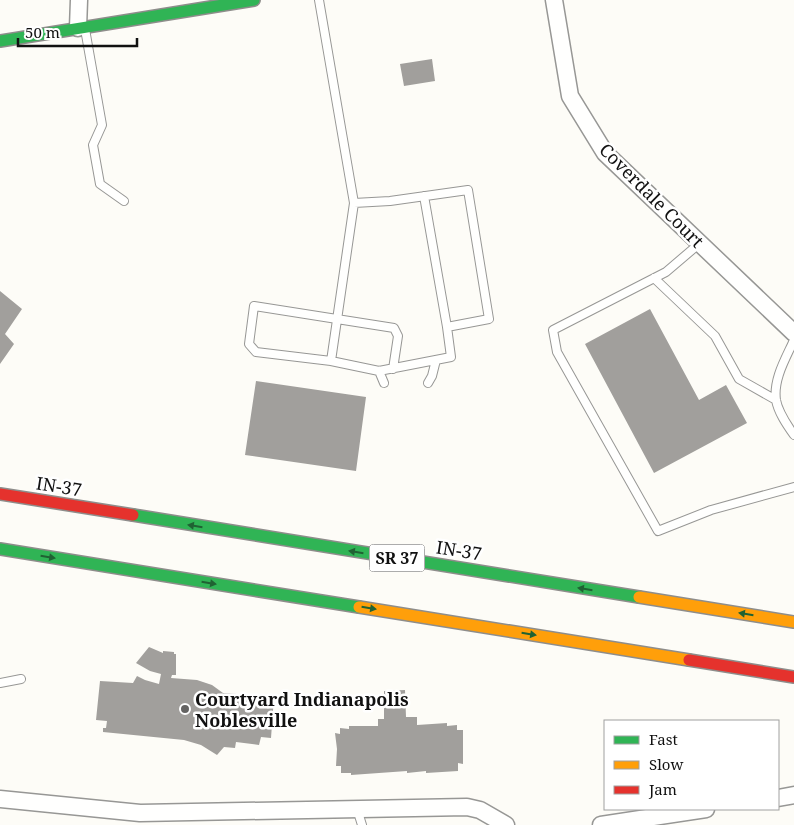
<svg xmlns="http://www.w3.org/2000/svg" width="794" height="825" viewBox="0 0 794 825" font-family="'Noto Serif',serif">
	<style>
		.building { fill: #a19f9c }
		.lines { fill: none; stroke-linecap: round; stroke-linejoin: round }
		.lane-casing { stroke: #979795; stroke-width: 10 }
		.street-casing { stroke: #979795; stroke-width: 19 }
		.fast-casing { stroke: #8e8d8b; stroke-width: 14 }
		.slow-casing { stroke: #8e8d8b; stroke-width: 14 }
		.jam-casing { stroke: #8e8d8b; stroke-width: 14 }
		.lane { stroke: #fffffe; stroke-width: 8 }
		.street { stroke: #fffffe; stroke-width: 16 }
		.fast { stroke: #30b455; stroke-width: 11 }
		.slow { stroke: #ff9f0a; stroke-width: 11 }
		.jam { stroke: #e5322d; stroke-width: 11 }
		.oneway { fill: #206233 }
		.poi-dot { fill: #646362; stroke: #fff; stroke-width: 2 }
		.labels { text-anchor: middle; dominant-baseline: central; stroke-width: 5; stroke-linejoin: round; paint-order: stroke }
		.shield { fill: #fff; stroke: #585858; stroke-width: 1 }
		.shield-label { font-size: 16px; font-weight: bold; fill: #111 }
		.street-label { font-size: 18px; fill: #111; stroke: #fff }
		.poi-label { font-size: 18px; font-weight: bold; fill: #111; stroke: #fff; text-anchor: start }
	</style>
	<rect width="100%" height="100%" fill="#fdfcf7"/>
	<path class="building" d="M 432,59 L 435,81 L 404,86 L 400,64 Z
		M 0,291 L 22,309 L 5,334 L 14,344 L 0,364 Z
		M 650,309 L 699,400 L 726,385 L 747,423 L 654,473 L 585,344 Z
		M 256,381 L 366,397 L 356,471 L 245,455 Z
		M 149,647 L 163,653 L 163,651 L 174,652 L 174,654 L 176,654 L 176,675 L 172,675 L 171,678 L 197,680 L 212,685 L 223,693 L 274,697 L 271,738 L 261,737 L 259,745 L 236,742 L 235,748 L 224,747 L 217,755 L 201,745 L 184,740 L 103,732 L 103,728 L 106,728 L 107,721 L 96,720 L 100,681 L 133,683 L 137,676 L 145,680 L 159,684 L 161,674 L 150,671 L 136,663 Z
		M 405,690 L 406,717 L 417,717 L 417,725 L 447,723 L 447,726 L 457,725 L 457,730 L 463,730 L 463,764 L 458,763 L 458,771 L 426,773 L 426,771 L 407,773 L 407,771 L 351,775 L 351,773 L 341,773 L 341,766 L 336,766 L 337,749 L 335,733 L 340,734 L 340,728 L 349,729 L 349,726 L 378,726 L 378,719 L 384,719 L 384,691 Z"/>
	<g class="lines">
		<defs>
			<path id="lane" d="M 319,0 L 354,203 L 331,361 L 379,371 L 451,357 L 447,327
				M 85,29 L 102,125 L 93,145 L 100,184 L 124,201
				M 354,203 L 390,201 L 468,190 L 489,319 L 447,327 L 424,196
				M 700,243 L 666,272 L 553,330 L 557,352 L 658,531 L 711,510 L 794,487
				M 654,278 L 715,336 L 739,379 L 776,400
				M 794,340 C 786,358 773,379 776,400 C 778,412 787,425 794,435
				M 331,361 L 256,352 L 249,344 L 254,306 L 394,328 L 398,336 L 393,369
				M 379,371 L 384,383
				M 428,383 L 432,376 L 436,360
				M 0,683 L 21,679
				M 357,809 L 362,825"/>
			<path id="street" d="M 554,0 L 570,96 L 605,153 L 794,333
				M 78,28 L 79,0
				M 778,798 L 794,795
				M 0,799 L 140,813 L 467,807 L 480,810 L 506,825
				M 601,825 L 706,809"/>
			<path id="fast" d="M 0,41 L 254,0
				M 133,515 L 639,597
				M 0,549 L 359,607"/>
			<path id="slow" d="M 639,597 L 794,622
				M 359,607 L 689,660"/>
			<path id="jam" d="M 0,494 L 133,515
				M 689,660 L 794,677"/>
		</defs>
		<use href="#lane" class="lane-casing"/>
		<use href="#street" class="street-casing"/>
		<use href="#fast" class="fast-casing"/>
		<use href="#slow" class="slow-casing"/>
		<use href="#jam" class="jam-casing"/>
		<use href="#lane" class="lane"/>
		<use href="#street" class="street"/>
		<use href="#fast" class="fast"/>
		<use href="#slow" class="slow"/>
		<use href="#jam" class="jam"/>
	</g>
	<defs><path id="oneway-solid" d="M-6-.8H1V-3.2L6.5 0L1 3.2V.8H-6Z" transform="scale(1.25)"/></defs>
	<g class="oneway">
		<use href="#oneway-solid" transform="translate(195 526) rotate(-171)"/>
		<use href="#oneway-solid" transform="translate(356 552) rotate(-171)"/>
		<use href="#oneway-solid" transform="translate(48 557) rotate(9)"/>
		<use href="#oneway-solid" transform="translate(209 583) rotate(9)"/>
		<use href="#oneway-solid" transform="translate(585 589) rotate(-171)"/>
		<use href="#oneway-solid" transform="translate(369 608) rotate(9)"/>
		<use href="#oneway-solid" transform="translate(746 614) rotate(-171)"/>
		<use href="#oneway-solid" transform="translate(529 634) rotate(9)"/>
	</g>
	<circle class="poi-dot" cx="185" cy="709" r="5"/>
	<g class="labels">
		<rect class="shield" x="369.5" y="544.5" width="55" height="27" rx="4"/>
		<g class="shield-label">
			<text x="397" y="558">SR 37</text>
		</g>
		<g class="street-label">
			<text transform="translate(652 195) rotate(45)">Coverdale Court</text>
			<text transform="translate(59 486) rotate(9)">IN-37</text>
			<text transform="translate(459 550) rotate(9)">IN-37</text>
		</g>
		<g class="poi-label">
			<text x="195" y="699">Courtyard Indianapolis<tspan x="195" dy="21">Noblesville</tspan></text>
		</g>
	</g>
	<rect x="604" y="720" width="175" height="90" fill="#ffffff" stroke="#a0a0a0"/>
	<rect x="614" y="736" width="25" height="8" fill="#30b455" stroke="#a0a0a0"/>
	<text x="649" y="745" font-size="15" fill="#111111">Fast</text>
	<rect x="614" y="761" width="25" height="8" fill="#ff9f0a" stroke="#a0a0a0"/>
	<text x="649" y="770" font-size="15" fill="#111111">Slow</text>
	<rect x="614" y="786" width="25" height="8" fill="#e5322d" stroke="#a0a0a0"/>
	<text x="649" y="795" font-size="15" fill="#111111">Jam</text>
	<path d="M18 38v8h119v-8" fill="none" stroke="#111111" stroke-width="2.5"/>
	<text x="25" y="38" font-size="15" fill="#111111" stroke="#ffffff" stroke-width="4" paint-order="stroke">50 m</text>
</svg>
